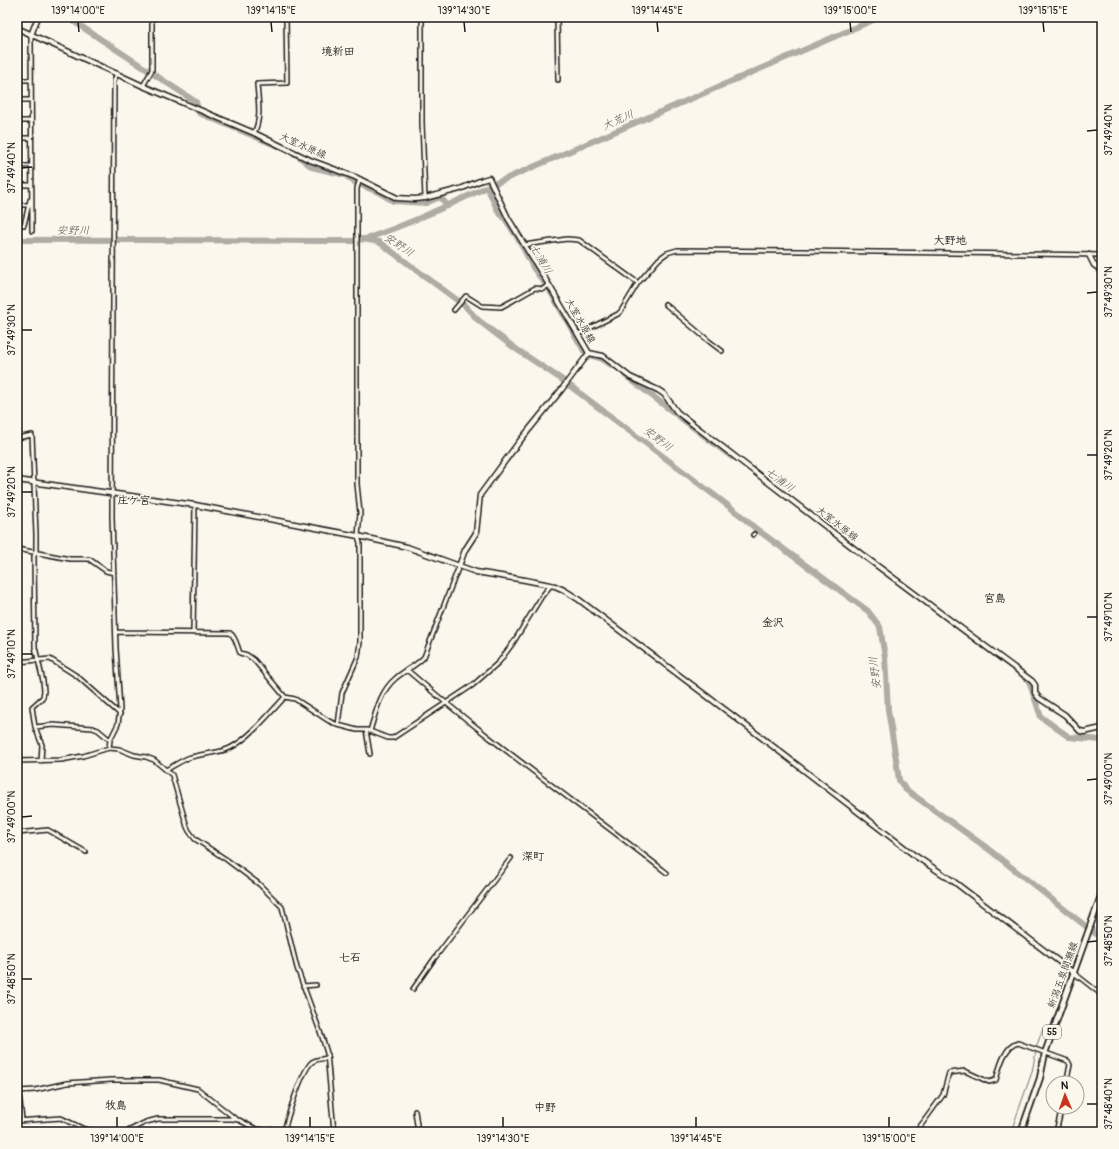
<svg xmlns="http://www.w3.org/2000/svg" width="1119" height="1149" viewBox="0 0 1119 1149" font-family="Pangolin,'Klee One',sans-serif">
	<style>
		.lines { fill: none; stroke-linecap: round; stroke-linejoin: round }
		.stream { stroke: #74726e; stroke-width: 1 }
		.river { stroke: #afaca5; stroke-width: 6 }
		.street-casing { stroke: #1c1c1c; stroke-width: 6 }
		.secondary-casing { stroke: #1c1c1c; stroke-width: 7 }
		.primary-casing { stroke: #1c1c1c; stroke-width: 8 }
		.street { stroke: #fbf7ec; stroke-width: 3 }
		.secondary { stroke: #fbf7ec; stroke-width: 4 }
		.primary { stroke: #fbf7ec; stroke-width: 4.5 }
		.ticks { fill: none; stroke: #1c1c1c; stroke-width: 1.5 }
		.labels { text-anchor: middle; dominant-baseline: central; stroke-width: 3; stroke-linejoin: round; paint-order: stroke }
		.shield { fill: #fbf7ec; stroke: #5f5e5a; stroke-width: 1 }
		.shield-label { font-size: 9px; font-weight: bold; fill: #1c1c1c }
		.street-label { font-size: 10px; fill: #1c1c1c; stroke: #fbf7ec }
		.neighbourhood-label { font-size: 11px; font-weight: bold; fill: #1c1c1c; stroke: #fbf7ec }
		.water-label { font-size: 11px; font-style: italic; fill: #575653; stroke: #fbf7ec }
		.neatline { fill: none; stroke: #1c1c1c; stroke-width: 1.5 }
		.ticks-label { font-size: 10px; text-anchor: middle; fill: #1c1c1c }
	</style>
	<rect width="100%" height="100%" fill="#fbf7ec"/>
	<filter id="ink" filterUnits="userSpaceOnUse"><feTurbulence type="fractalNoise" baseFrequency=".025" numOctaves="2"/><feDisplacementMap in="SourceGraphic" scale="8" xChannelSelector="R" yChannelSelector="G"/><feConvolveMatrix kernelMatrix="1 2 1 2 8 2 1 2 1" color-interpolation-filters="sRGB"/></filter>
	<g filter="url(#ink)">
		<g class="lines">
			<path class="stream" d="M 1036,1048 L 1043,1028
				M 1006,1132 L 1012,1128 L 1014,1123 L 1032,1072 L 1036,1051"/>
			<path class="river" d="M 67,17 L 196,102 L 199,113 L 294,153 L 312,167 L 345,175 L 354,182 L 378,192 L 393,201 L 426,203 L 440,197 L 448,206
				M 487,187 L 499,213 L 504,217 L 519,240 L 534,269 L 549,289 L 584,351 L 589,355 L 600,358 L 613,366
				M 365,239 C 407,225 447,206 487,187 L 880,17
				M 17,240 C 129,239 241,241 353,241 L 363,239 L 379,242 L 465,306 L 478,320 L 516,349 L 561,379 L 739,514 L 755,528 L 868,611 L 880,627 L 885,657 L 888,710 L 896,759 L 899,780 L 905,789 L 987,848 L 1102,939
				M 625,375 L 732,457
				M 1024,677 L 1029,681 L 1041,717 L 1069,737 L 1101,740 L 1102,739"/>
			<defs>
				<path id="street" d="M 422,17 L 422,123 L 425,198
					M 557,17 L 558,80
					M 31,35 L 32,231
					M 17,80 L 31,80
					M 143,86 L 152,70 L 152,17
					M 17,100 L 31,100
					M 17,121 L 31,121
					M 254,133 C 262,118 258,100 257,84 L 287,83 L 286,17
					M 17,138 L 31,138
					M 17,166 L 31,166
					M 17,185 L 31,185
					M 17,205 L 29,205
					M 17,224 L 24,225 L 30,200
					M 524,245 L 567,239 L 579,240 L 638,283
					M 665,304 L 710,342 L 722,351
					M 454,310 L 466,296 L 482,306 L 501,307 L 514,300 L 535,288 L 543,289 L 549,285
					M 578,334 L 618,314 L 621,311 L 638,283 L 659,259 L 667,253 L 677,250 L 804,251 L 1102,255
					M 17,438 L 32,435 L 36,534 L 36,552 L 34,556 L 35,647 L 43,681 L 44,691 L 43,697 L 32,707 L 35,727 L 42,745 L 41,761
					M 753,535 L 754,534
					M 17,549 L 70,559 L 89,559 L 106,571 L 114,573
					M 116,632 L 230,633 C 236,637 237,646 240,653 L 247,655 L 254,660 L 285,697 L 295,699 L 329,721 L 338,725 L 357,730 L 367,730 L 388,738 L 393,738 L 473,685 L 499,662 L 513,643 L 542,596 L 551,585
					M 193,633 L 195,505
					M 17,662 L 50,659 L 77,676 L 120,714
					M 407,670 C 490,742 580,805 667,873
					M 338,725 L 342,693 L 358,657 L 360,642 L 360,543 L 358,536 L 360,513 L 357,484 L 357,188 L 360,179
					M 35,727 L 53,725 L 93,728 L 98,730 L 110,740
					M 366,730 L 370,754
					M 370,731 C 376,712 380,691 396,678 C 405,670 416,666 424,657 L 459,566
					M 109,748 L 110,740 L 118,724 L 120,709 L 116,648 L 112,517 L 114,81 L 117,73
					M 17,761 L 61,760 L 83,756 L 109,748 L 119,749 L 134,755 L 146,757 L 154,760 L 172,775 L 187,827 L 189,831 L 195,839 L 227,860 L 259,884 L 282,907 L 297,968 L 322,1037 L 327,1053 L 334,1132
					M 166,770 C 173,766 181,761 188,758 C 202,753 217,754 230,748 C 249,739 271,712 285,697
					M 17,833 L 48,830 L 86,852
					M 1074,973 L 1102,995
					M 303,986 L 316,985
					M 413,989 L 434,959 L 511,858
					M 17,1074 L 22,1120
					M 19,1091 L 35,1090 L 67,1083 L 111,1080 L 159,1080 L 198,1089 L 237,1120
					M 415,1111 L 418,1132
					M 17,1121 L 61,1118 L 84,1129 L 97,1132
					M 126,1132 L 146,1122 L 158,1119 L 232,1119 L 239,1120 L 256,1129 L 264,1130 L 285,1129 L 297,1132
					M 284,1132 C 287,1118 302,1070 312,1062 C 316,1059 322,1059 327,1058
					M 916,1132 L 943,1095 L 949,1073 L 965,1071 L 989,1082 L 996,1080 C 999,1069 1004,1046 1018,1043 L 1068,1061 L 1070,1065 L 1066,1083
					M 1056,1132 L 1062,1107"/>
				<path id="secondary" d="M 17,28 L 143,86 L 254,133 L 310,160 L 355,177 L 397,198 L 415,199 L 425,198 L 460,189 L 482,180 L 489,178 L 508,218 L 549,285 L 589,353 L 603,356 L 630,377 L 658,390 L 664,394 L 677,412 L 860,553 L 1032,681 L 1035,685 L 1035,693 L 1039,698 L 1065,715 L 1080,731 L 1084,732 L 1102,728
					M 31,35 L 38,17
					M 1089,255 L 1094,265 L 1102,271
					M 17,480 L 195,505 L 358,536 L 407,547 L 476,572 L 525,580 L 555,586 L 564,590 L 578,599 L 744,724 L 914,855 L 953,881 L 1074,973
					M 459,566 L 465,550 L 476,533 L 480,495 L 519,442 L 562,389 L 589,353"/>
				<path id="primary" d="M 1021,1132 L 1040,1078 L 1045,1053 L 1102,893"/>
			</defs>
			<use href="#street" class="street-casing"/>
			<use href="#secondary" class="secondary-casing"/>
			<use href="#primary" class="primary-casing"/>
			<use href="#street" class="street"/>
			<use href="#secondary" class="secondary"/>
			<use href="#primary" class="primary"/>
		</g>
	</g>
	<path class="ticks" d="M 78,22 L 79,32M 271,22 L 272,32M 464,22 L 465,32M 657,22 L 658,32M 850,22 L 851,32M 1043,22 L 1044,32M 1087,131 L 1097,130M 22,168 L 32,167M 1087,293 L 1097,292M 22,330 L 32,330M 1087,455 L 1097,455M 22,492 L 32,492M 1087,617 L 1097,617M 22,654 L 32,654M 1087,780 L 1097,779M 22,817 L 32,816M 1087,942 L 1097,941M 22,979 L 32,979M 1087,1104 L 1097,1104M 117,1117 L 117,1127M 310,1117 L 310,1127M 503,1117 L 503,1127M 696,1117 L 696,1127M 889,1117 L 889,1127"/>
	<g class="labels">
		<rect class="shield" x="1043" y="1025" width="18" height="14" rx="3"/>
		<g class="shield-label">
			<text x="1052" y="1032">55</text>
		</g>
		<g class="street-label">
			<text transform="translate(303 146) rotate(24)">大室水原線</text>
			<text transform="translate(580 321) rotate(60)">大室水原線</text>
			<text transform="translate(837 524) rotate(38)">大室水原線</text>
			<text transform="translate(1063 975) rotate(-70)">新潟五泉間瀬線</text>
		</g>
		<g class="neighbourhood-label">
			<text x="338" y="51">境新田</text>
			<text x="950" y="240">大野地</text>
			<text x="134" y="500">庄ケ宮</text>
			<text x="995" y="598">宮島</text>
			<text x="773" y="622">金沢</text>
			<text x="533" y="856">深町</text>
			<text x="350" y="957">七石</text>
			<text x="116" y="1105">牧島</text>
			<text x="545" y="1107">中野</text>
		</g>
		<g class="water-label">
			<text transform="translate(618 120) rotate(-24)">大荒川</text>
			<text x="73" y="230">安野川</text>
			<text transform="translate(399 245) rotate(34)">安野川</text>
			<text transform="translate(541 259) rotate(60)">七浦川</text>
			<text transform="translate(658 439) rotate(37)">安野川</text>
			<text transform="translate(780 480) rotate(37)">七浦川</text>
			<text transform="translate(875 673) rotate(-97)">安野川</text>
		</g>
	</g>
	<rect width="1119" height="1149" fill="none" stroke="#fbf7ec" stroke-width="44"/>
	<g transform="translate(1065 1095) rotate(358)"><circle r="19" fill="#fbf7ec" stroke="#a29f99"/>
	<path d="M0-3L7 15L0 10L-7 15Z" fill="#c8321e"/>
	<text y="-6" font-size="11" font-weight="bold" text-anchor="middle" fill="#1c1c1c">N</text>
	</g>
	<rect x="22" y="22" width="1075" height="1105" class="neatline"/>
	<g class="ticks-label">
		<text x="78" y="14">139°14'00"E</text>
		<text x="271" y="14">139°14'15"E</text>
		<text x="464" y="14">139°14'30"E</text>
		<text x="657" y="14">139°14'45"E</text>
		<text x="850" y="14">139°15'00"E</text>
		<text x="1043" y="14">139°15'15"E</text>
		<text transform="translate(1108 130) rotate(-90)" y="4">37°49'40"N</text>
		<text transform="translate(11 168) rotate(-90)" y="4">37°49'40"N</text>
		<text transform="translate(1108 292) rotate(-90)" y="4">37°49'30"N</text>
		<text transform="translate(11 330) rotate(-90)" y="4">37°49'30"N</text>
		<text transform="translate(1108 455) rotate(-90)" y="4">37°49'20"N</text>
		<text transform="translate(11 492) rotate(-90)" y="4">37°49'20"N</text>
		<text transform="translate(1108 617) rotate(-90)" y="4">37°49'10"N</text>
		<text transform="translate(11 654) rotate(-90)" y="4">37°49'10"N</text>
		<text transform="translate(1108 779) rotate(-90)" y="4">37°49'00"N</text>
		<text transform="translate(11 817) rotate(-90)" y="4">37°49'00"N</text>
		<text transform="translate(1108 941) rotate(-90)" y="4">37°48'50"N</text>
		<text transform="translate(11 979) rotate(-90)" y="4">37°48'50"N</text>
		<text transform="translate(1108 1104) rotate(-90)" y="4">37°48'40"N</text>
		<text x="117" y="1142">139°14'00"E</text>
		<text x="310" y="1142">139°14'15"E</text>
		<text x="503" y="1142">139°14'30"E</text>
		<text x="696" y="1142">139°14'45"E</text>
		<text x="889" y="1142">139°15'00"E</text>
	</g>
</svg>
